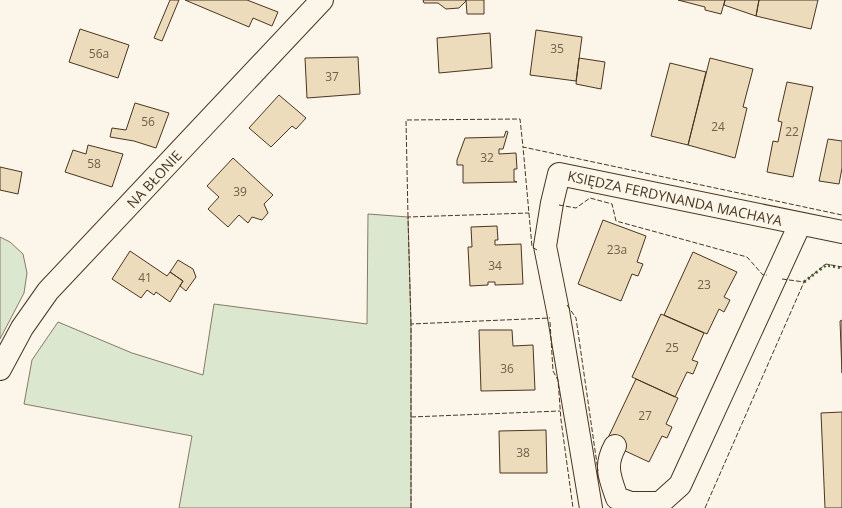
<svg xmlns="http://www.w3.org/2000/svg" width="842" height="508" viewBox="0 0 842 508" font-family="'Open Sans',sans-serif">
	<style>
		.green { fill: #dce7d0; stroke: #887966 }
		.building { fill: #ecdcbc; stroke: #4a3520 }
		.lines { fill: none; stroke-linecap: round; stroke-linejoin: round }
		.minor-casing { stroke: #4a3520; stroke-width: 24 }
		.minor { stroke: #fbf6e9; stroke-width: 22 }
		.hedge { stroke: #436837; stroke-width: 3; stroke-dasharray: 2 3; stroke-linecap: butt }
		.fence { stroke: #4a3520; stroke-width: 1; stroke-dasharray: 5 2; stroke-linecap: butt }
		.labels { text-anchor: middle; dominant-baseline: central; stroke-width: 3; stroke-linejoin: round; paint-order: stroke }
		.number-label { font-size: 12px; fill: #725f47 }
		.street-label { font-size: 14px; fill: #4a3520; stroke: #fbf6e9 }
	</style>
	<rect width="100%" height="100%" fill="#fbf6e9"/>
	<path class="green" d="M 368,214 L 408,217 L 411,324 L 411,508 L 179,508 L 192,436 L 24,404 L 32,360 L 58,322 L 132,353 L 203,375 L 214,304 L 367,324 Z
		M 0,237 L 10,242 L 23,254 L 27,273 L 24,293 L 0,339 Z"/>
	<path class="building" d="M 170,0 L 179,0 L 162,41 L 154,38 Z
		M 185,0 L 247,0 L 278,12 L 272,26 L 253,18 L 249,27 Z
		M 423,0 L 466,0 L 466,1 L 459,8 L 446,9 L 438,3 L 424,3 Z
		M 466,0 L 484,0 L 484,14 L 467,14 Z
		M 678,0 L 725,0 L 721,14 L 705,10 L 705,7 Z
		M 725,0 L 759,0 L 756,16 L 724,5 Z
		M 759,0 L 818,0 L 811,29 L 756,16 Z
		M 80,29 L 129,45 L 118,78 L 69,62 Z
		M 536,30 L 582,37 L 576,81 L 530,75 Z
		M 490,33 L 492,68 L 439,73 L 437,38 Z
		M 358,57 L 360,94 L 307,98 L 305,58 Z
		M 579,58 L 605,62 L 601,89 L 576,84 Z
		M 710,58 L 753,69 L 743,107 L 747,108 L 735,158 L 688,145 Z
		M 670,63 L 706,72 L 688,145 L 651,136 Z
		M 787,82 L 813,87 L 793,177 L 767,172 L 773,141 L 778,142 L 782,122 L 778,121 Z
		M 279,95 L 306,118 L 296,129 L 292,126 L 271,147 L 249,128 Z
		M 135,103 L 169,113 L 156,148 L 134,141 L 110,137 L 112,128 L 126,130 Z
		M 506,131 L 508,132 L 503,149 L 499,149 L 499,154 L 516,153 L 517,169 L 514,169 L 514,181 L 517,182 L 463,183 L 463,165 L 457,165 L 457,160 L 465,138 L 504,137 Z
		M 828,139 L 842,141 L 842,168 L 839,184 L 819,181 Z
		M 88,145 L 123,154 L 112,187 L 65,172 L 73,150 L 86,154 Z
		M 233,158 L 273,195 L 264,204 L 268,213 L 262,220 L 252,217 L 248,223 L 239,215 L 228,227 L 208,209 L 219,197 L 207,186 Z
		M 0,167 L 22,172 L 18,194 L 0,190 Z
		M 603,220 L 646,236 L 637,262 L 643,264 L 638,276 L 632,274 L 621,301 L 578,284 Z
		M 497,226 L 498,240 L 495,240 L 495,245 L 521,244 L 523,284 L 495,285 L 495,282 L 488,282 L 488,285 L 470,286 L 468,247 L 472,247 L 471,227 Z
		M 130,251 L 167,276 L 170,272 L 183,281 L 170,302 L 156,292 L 154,295 L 147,290 L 141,298 L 112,279 Z
		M 693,252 L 737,272 L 724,297 L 730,300 L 724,312 L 719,309 L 707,334 L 664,315 Z
		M 178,260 L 193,269 L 196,277 L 186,291 L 180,286 L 183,281 L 170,272 Z
		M 661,314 L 704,333 L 692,360 L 698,362 L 693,374 L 687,372 L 675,397 L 632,377 Z
		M 842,320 L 842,373 L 840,321 Z
		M 479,330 L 512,330 L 513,346 L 533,345 L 535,390 L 481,391 Z
		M 636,379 L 678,398 L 666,424 L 672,427 L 667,438 L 662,436 L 649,462 L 606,442 Z
		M 842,412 L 842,508 L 825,508 L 821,413 Z
		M 546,430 L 547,473 L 500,473 L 499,431 Z"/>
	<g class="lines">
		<defs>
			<path id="minor" d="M 0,369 L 22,328 L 48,291 L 322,0
				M 615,446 C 604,466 610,478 617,498 L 631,503 L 660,503 L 680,485 L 800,224
				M 591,508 L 558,311 L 545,246 L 552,203 L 559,174 L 842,232"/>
		</defs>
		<use href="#minor" class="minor-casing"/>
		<use href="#minor" class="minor"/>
		<path class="hedge" d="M 804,282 L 826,265 L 842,268"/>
		<path class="fence" d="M 559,205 L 576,208 L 590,198 L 612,204 L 616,221 L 747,257 L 763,275 L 767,275
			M 408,217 L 406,120 L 520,119 L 523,147
			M 537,250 L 532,247 L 523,147 L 842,215
			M 782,279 L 804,282
			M 567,305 L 576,318 L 598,471
			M 550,322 L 553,371 L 558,380 L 561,420 L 573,508
			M 411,324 L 408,217 L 529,213
			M 411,417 L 411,324 L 550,318
			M 411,508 L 411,417 L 560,411
			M 705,508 L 804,282 L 826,264 L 842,267"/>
	</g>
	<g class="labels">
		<g class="number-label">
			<text x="557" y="48">35</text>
			<text x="99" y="53">56a</text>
			<text x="332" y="76">37</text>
			<text x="148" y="121">56</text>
			<text x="718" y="126">24</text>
			<text x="792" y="131">22</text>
			<text x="487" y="157">32</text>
			<text x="94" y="163">58</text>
			<text x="240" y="191">39</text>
			<text x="617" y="249">23a</text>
			<text x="495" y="265">34</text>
			<text x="145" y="277">41</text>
			<text x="704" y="284">23</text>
			<text x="672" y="347">25</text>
			<text x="507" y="368">36</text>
			<text x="645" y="415">27</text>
			<text x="523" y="452">38</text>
		</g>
		<g class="street-label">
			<text transform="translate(154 179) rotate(-47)">NA BŁONIE</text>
			<text transform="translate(675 198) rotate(12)">KSIĘDZA FERDYNANDA MACHAYA</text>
		</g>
	</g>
</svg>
